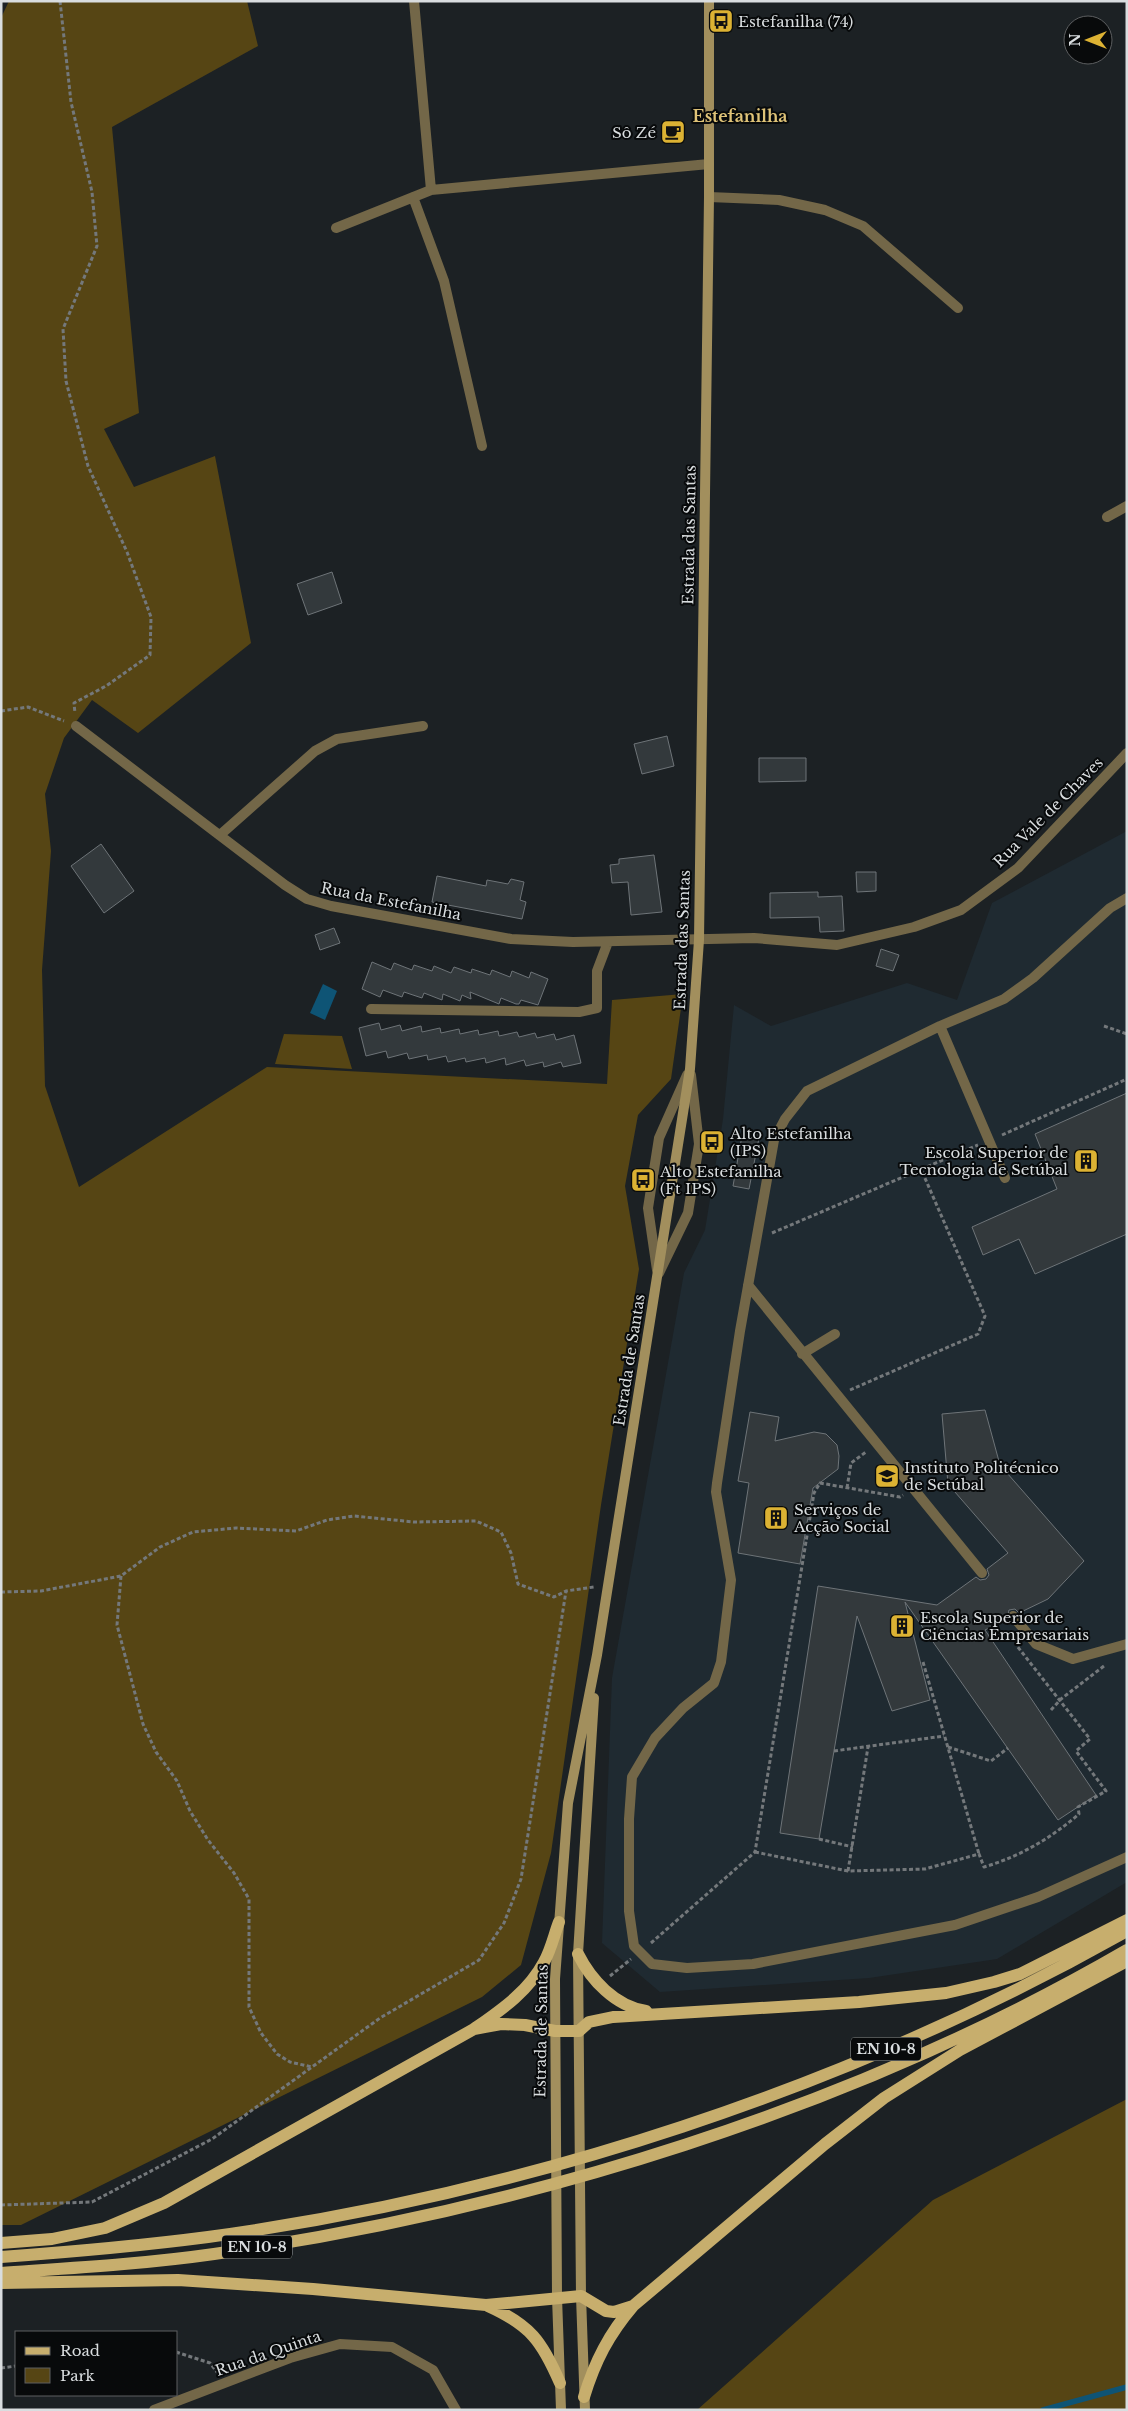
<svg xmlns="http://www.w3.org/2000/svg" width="1128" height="2411" viewBox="0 0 1128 2411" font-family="'Libre Baskerville',serif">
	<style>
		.built { fill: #1f2a31 }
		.green { fill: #564514 }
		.water { fill: #0e5475 }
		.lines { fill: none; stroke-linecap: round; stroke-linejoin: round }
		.stream { stroke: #0e5475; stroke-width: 5.5 }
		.building { fill: #33393c; stroke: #6e7478 }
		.path { stroke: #74787b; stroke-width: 3; stroke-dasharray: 4 2.5; stroke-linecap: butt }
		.service { stroke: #736748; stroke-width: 10 }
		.minor { stroke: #736748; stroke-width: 10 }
		.secondary { stroke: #a28f5d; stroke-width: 10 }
		.primary { stroke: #c7ae6d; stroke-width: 12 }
		.labels { text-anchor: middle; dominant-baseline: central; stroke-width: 4; stroke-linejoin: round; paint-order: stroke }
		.shield { fill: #080a0b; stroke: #9a9e9f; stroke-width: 1 }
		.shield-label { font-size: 14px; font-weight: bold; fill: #d9dddf }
		.poi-label { font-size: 15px; fill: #d9dddf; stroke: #080a0b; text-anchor: start }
		.street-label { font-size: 15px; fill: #d9dddf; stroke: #080a0b }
		.neighbourhood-label { font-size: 16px; font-weight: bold; fill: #dfc378; stroke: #080a0b }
	</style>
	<rect width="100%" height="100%" fill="#1c2124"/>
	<path class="built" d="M 1127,831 L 1127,1882 L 997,1959 L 869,1978 L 660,1992 L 602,1943 L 612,1678 L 684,1273 L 705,1230 L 723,1119 L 734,1005 L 771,1026 L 907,983 L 957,1000 L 992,903 Z"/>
	<path class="green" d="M 9,1 L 247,1 L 258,46 L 112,127 L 139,413 L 104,429 L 134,487 L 215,456 L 251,643 L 138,733 L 92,700 L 64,738 L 45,794 L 51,851 L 42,970 L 45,1086 L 79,1187 L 267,1067 L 607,1084 L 612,1000 L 683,994 L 671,1079 L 638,1115 L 625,1186 L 639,1269 L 601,1505 L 551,1853 L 521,1965 L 482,1997 L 21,2225 L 1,2225 L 1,18 Z
		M 284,1034 L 342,1036 L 352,1069 L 275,1064 Z
		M 1127,2099 L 1127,2410 L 697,2410 L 933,2200 Z"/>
	<path class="water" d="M 323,984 L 337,991 L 325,1020 L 310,1013 Z"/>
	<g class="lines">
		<path class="stream" d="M 1043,2410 L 1127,2387"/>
	</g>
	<path class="building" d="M 332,572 L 342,603 L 308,615 L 297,584 Z
		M 667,736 L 674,766 L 642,774 L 634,744 Z
		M 759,758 L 806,758 L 806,781 L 759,782 Z
		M 101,844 L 134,891 L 104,913 L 71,866 Z
		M 654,855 L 662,912 L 631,915 L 628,882 L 612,883 L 610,865 L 619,864 L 619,859 Z
		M 856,872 L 876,872 L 876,891 L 857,892 Z
		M 437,876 L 486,886 L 487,880 L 508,884 L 511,879 L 524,882 L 520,900 L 526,902 L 522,919 L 432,902 Z
		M 818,892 L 818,897 L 842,896 L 844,931 L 820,932 L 819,917 L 770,918 L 770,893 Z
		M 334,928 L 340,943 L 320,950 L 315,935 Z
		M 881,949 L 899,955 L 893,971 L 876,966 Z
		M 372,962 L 391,970 L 394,963 L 412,970 L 414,965 L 432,971 L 434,966 L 451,973 L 454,967 L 471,973 L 472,969 L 490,975 L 492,970 L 510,977 L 512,971 L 529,978 L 531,972 L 548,979 L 538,1005 L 521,1000 L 519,1004 L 516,1004 L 501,998 L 499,1004 L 470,992 L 471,999 L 462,995 L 460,1001 L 443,994 L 442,1000 L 424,993 L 422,998 L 404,992 L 402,997 L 383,990 L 380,997 L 362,989 Z
		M 379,1023 L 381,1030 L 400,1025 L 402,1031 L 421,1026 L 422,1032 L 440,1028 L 441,1033 L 459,1029 L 460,1034 L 478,1030 L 479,1035 L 498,1031 L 499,1036 L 517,1032 L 519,1037 L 535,1033 L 537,1038 L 554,1034 L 556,1040 L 574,1035 L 581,1063 L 563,1067 L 561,1062 L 544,1067 L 543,1062 L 526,1066 L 524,1060 L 506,1065 L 505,1058 L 486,1063 L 485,1058 L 466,1062 L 465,1058 L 448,1062 L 446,1056 L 428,1060 L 427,1055 L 409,1059 L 407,1053 L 388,1058 L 386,1051 L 366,1056 L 359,1028 Z
		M 1127,1093 L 1127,1234 L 1035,1274 L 1019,1239 L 983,1255 L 972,1227 L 1057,1189 L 1035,1134 Z
		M 743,1130 L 760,1133 L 749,1189 L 733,1186 Z
		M 985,1410 L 1000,1465 L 1084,1561 L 1048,1599 L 1019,1613 L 1015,1609 L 1009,1610 L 1007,1619 L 985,1630 L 1096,1795 L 1058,1820 L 905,1602 L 930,1700 L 892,1711 L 857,1616 L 819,1839 L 780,1833 L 818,1586 L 937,1605 L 976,1577 L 980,1580 L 986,1579 L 989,1575 L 987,1569 L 1008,1553 L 948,1484 L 942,1414 Z
		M 750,1412 L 779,1417 L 775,1441 L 814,1432 L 826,1434 L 837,1445 L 839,1456 L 838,1469 L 813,1488 L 800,1564 L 738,1553 L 749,1483 L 738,1481 Z"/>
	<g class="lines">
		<path class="path" d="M 60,1 L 71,102 L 92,192 L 97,246 L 63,329 L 66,381 L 88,466 L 127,552 L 151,617 L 150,655 L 106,686 L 74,703 L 75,713
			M 1,711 L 28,707 L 64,721
			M 1104,1026 L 1127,1034
			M 1002,1135 L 1127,1079
			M 772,1233 L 978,1145
			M 850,1390 L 978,1334 L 985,1316 L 921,1169
			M 847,1488 L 851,1463 L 866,1452
			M 121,1576 L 117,1625 L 143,1724 L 156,1752 L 177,1781 L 190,1811 L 208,1840 L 234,1873 L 249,1899 L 249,2007 L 261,2033 L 277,2054 L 290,2062 L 312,2067
			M 1,1592 L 41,1591 L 121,1576 L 160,1547 L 193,1532 L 236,1528 L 296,1531 L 327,1520 L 354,1516 L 414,1522 L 476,1521 L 501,1532 L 511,1553 L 518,1584 L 554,1597 L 566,1591
			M 923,1662 L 979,1854
			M 1051,1710 L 1061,1699 L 1104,1666
			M 948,1747 L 991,1761 L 1008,1748
			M 834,1751 L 944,1736
			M 819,1839 L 853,1847
			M 755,1852 L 848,1871 L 925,1869 L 979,1854 L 984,1867 C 1021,1856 1051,1838 1079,1814 L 1078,1807 L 1106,1791 L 1076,1751 L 1090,1739 L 1017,1646
			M 848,1871 L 868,1747
			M 651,1943 L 755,1852 L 814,1493 L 820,1483 L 900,1497 L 903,1495
			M 610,1976 L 631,1959
			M 1,2205 L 92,2202 L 212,2139 L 380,2018 L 479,1960 L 504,1923 L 521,1879 L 566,1591 L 594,1587
			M 176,2352 L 210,2363 L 217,2372
			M 1,2368 L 16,2366"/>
		<path class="service" d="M 1127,898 L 1110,908 L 1033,978 L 1004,999 L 940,1026 L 807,1091 L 785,1119 L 774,1140 L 740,1331 L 717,1483 L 716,1492 L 731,1580 L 721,1662 L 714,1683 L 683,1708 L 655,1738 L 632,1777 L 629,1819 L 629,1911 L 634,1946 L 652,1964 L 687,1968 L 753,1964 L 955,1925 L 1038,1897 L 1127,1857
			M 940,1026 L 1005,1178
			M 657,1270 L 648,1208 L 659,1138 L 687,1075
			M 659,1273 L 688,1213 L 699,1144 L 691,1075
			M 748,1285 L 982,1573
			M 802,1354 L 835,1334
			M 1013,1616 L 1036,1644 L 1073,1659 L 1127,1644"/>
		<path class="minor" d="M 414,1 L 431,190
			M 413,197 L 444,281 L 482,446
			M 709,197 L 779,200 L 825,210 L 863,226 L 958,308
			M 336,228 L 431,190 L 709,164
			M 1107,517 L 1127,506
			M 76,726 L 285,885 L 307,899 L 331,906 L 511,939 L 573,942 L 754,938 L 837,945 L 914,927 L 961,910 L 1018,868 L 1127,753
			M 220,835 L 315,751 L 337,739 L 423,726
			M 371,1009 L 579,1012 L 597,1008 L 597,971 L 608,942
			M 154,2410 L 290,2358 L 340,2344 L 392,2347 L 433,2370 L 456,2410"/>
		<path class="secondary" d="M 561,2410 L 557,2297 L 555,1979 L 568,1803 L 597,1655 L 690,1069 L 699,940 L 709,197 L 709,1
			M 585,2410 L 581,2296 L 578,1954 L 594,1698"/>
		<path class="primary" d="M 578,1954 C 591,1980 615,2006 646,2011
			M 474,2029 L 501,2024 L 525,2025 L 555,2031 L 579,2031 L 589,2022 L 613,2017 L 859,2002 L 946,1993 L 994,1982 L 1020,1974 L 1127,1920
			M 1,2243 L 52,2239 L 105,2228 L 164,2203 L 474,2029 C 501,2010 528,1992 544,1962 C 551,1950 554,1935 559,1922
			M 1,2257 C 70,2252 139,2246 208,2237 C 525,2194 849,2088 1127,1931
			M 1,2273 C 72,2268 144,2264 214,2254 C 527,2209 853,2109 1127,1950
			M 1,2283 L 178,2280 L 313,2289 L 486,2305 L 581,2296 L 606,2311 L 614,2312 L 633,2306
			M 488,2306 C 530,2325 542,2341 560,2383
			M 584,2397 C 595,2361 609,2334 633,2306 L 825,2144 L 884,2098 L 960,2050 L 1127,1961"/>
	</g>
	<defs>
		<symbol id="bus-square" viewBox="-11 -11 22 22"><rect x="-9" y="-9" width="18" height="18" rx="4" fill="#dcb233" stroke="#080a0b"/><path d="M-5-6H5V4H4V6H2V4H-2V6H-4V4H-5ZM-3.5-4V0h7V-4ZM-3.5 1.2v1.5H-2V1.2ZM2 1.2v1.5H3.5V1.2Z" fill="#111"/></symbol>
		<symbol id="cafe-square" viewBox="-11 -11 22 22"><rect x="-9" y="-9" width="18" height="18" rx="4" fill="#dcb233" stroke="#080a0b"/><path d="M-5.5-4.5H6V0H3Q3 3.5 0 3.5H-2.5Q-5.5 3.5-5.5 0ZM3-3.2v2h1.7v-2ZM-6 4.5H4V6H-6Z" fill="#111"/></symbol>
		<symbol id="building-square" viewBox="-11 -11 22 22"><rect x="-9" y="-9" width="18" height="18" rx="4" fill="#dcb233" stroke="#080a0b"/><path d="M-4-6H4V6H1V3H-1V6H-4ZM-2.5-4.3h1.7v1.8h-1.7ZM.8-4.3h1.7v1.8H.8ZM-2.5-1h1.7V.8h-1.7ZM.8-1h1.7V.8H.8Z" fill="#111"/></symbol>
		<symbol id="university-square" viewBox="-11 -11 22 22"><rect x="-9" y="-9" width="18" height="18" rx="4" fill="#dcb233" stroke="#080a0b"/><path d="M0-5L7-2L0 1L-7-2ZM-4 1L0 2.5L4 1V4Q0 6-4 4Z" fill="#111"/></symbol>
	</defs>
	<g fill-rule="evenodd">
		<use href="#bus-square" x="707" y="7" width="28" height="28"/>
		<use href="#cafe-square" x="659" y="118" width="28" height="28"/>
		<use href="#bus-square" x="698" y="1128" width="28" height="28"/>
		<use href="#building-square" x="1072" y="1147" width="28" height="28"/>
		<use href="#bus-square" x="629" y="1166" width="28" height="28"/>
		<use href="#university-square" x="873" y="1462" width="28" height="28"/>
		<use href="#building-square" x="762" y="1504" width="28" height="28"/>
		<use href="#building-square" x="888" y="1612" width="28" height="28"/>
	</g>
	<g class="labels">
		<g class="shield">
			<rect x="851" y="2037.5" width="70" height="23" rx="4"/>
			<rect x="222" y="2235.5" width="70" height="23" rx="4"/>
		</g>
		<g class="shield-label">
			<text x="886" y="2049">EN 10-8</text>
			<text x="257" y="2247">EN 10-8</text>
		</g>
		<g class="poi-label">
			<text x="738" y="21">Estefanilha (74)</text>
			<text x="656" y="132" text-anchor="end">Sô Zé</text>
			<text x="730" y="1133">Alto Estefanilha<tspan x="730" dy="17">(IPS)</tspan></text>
			<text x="1068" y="1152" text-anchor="end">Escola Superior de<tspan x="1068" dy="17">Tecnologia de Setúbal</tspan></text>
			<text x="660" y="1171">Alto Estefanilha<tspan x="660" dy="17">(Ft IPS)</tspan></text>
			<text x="904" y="1467">Instituto Politécnico<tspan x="904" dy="17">de Setúbal</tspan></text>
			<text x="794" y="1509">Serviços de<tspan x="794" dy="17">Acção Social</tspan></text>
			<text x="920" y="1617">Escola Superior de<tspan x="920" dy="17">Ciências Empresariais</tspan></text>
		</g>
		<g class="street-label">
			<text transform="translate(689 535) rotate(-89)">Estrada das Santas</text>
			<text transform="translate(1048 812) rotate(-45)">Rua Vale de Chaves</text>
			<text transform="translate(391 901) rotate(11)">Rua da Estefanilha</text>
			<text transform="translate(682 940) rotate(-88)">Estrada das Santas</text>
			<text transform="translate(629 1360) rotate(-81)">Estrada de Santas</text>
			<text transform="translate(541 2031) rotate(-89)">Estrada de Santas</text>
			<text transform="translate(268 2353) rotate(-19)">Rua da Quinta</text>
		</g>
		<g class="neighbourhood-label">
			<text x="740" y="116">Estefanilha</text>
		</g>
	</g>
	<rect width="1128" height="2411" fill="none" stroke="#d9dddf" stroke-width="5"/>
	<rect x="15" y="2331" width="162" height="65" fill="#080a0b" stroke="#5c5e60"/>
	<rect x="25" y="2347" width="25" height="8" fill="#c7ae6d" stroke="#5c5e60"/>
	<text x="60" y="2356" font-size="15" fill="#d9dddf">Road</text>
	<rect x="25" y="2368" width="25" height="15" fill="#564514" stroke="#5c5e60"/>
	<text x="60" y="2381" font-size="15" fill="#d9dddf">Park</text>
	<g transform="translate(1088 40) rotate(270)"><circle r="24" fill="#080a0b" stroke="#5c5e60"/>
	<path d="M0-4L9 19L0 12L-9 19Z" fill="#dcb233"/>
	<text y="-8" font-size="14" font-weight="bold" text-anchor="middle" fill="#d9dddf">N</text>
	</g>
</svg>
